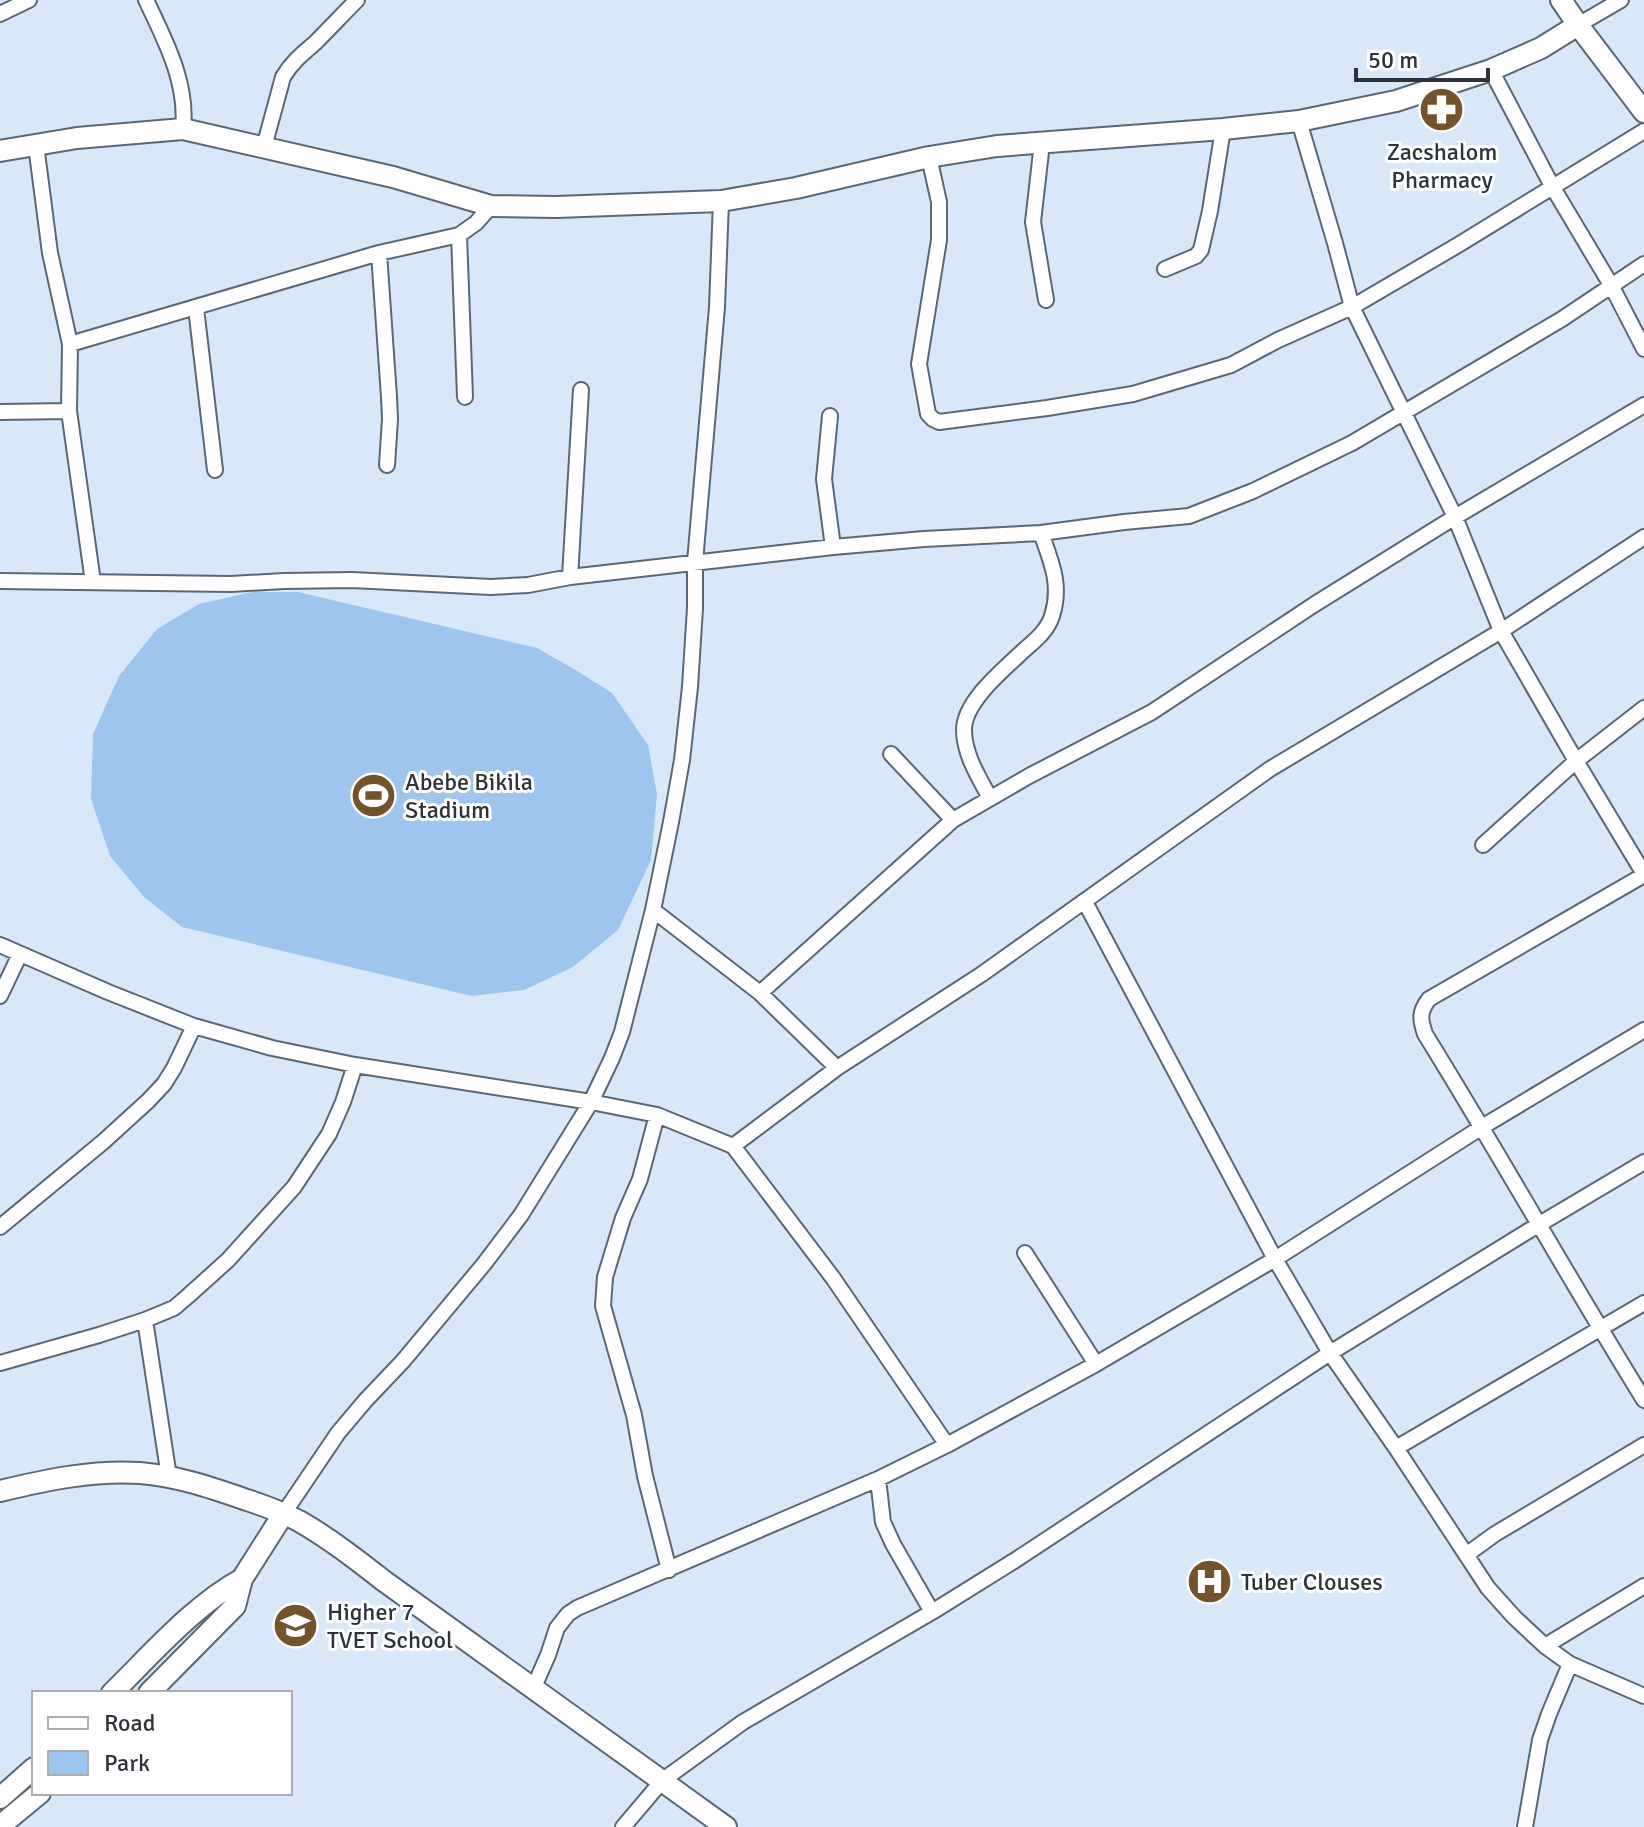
<svg xmlns="http://www.w3.org/2000/svg" width="1644" height="1827" viewBox="0 0 1644 1827" font-family="Signika,sans-serif">
	<style>
		.green { fill: #9ec5ed }
		.lines { fill: none; stroke-linecap: round; stroke-linejoin: round }
		.street-casing { stroke: #5a6876; stroke-width: 18 }
		.secondary-casing { stroke: #5a6876; stroke-width: 24 }
		.street { stroke: #fff; stroke-width: 14 }
		.secondary { stroke: #fff; stroke-width: 20 }
		.labels { text-anchor: middle; dominant-baseline: central; stroke-width: 6; stroke-linejoin: round; paint-order: stroke }
		.poi-label { font-size: 24px; fill: #2d333a; stroke: #fff; text-anchor: start }
	</style>
	<rect width="100%" height="100%" fill="#d8e8f9"/>
	<path class="green" d="M 252,592 L 298,592 L 537,648 L 574,669 L 612,693 L 648,745 L 657,794 L 651,860 L 618,930 L 573,967 L 524,990 L 472,996 L 182,927 L 144,897 L 110,856 L 91,799 L 93,734 L 119,676 L 157,629 L 199,604 Z"/>
	<g class="lines">
		<defs>
			<path id="street" d="M 146,0 C 165,40 188,83 183,129
				M 0,14 L 29,0
				M 1578,25 L 1621,0
				M 1491,70 L 1552,186 L 1611,285 L 1644,349
				M 1299,121 L 1335,243 L 1352,307 L 1455,517 L 1501,631 L 1576,761 L 1644,874
				M 1042,143 L 1033,222 L 1046,300
				M 36,145 L 50,253 L 70,344 L 69,411 L 93,582
				M 264,147 L 283,77 C 292,62 302,54 315,43 C 329,29 343,14 357,0
				M 929,157 L 939,202 L 939,240 L 919,364 L 928,414 L 933,419 L 939,422 L 1047,408 L 1133,394 L 1231,365 L 1278,340 L 1352,307 L 1458,245 L 1644,131
				M 459,235 L 465,397
				M 379,253 L 389,397 L 390,419 L 387,465
				M 1165,269 L 1196,256 L 1201,250 L 1210,211 L 1223,129
				M 196,308 L 215,470
				M 70,344 L 379,253 L 459,235 L 476,223 L 491,206
				M 0,412 L 69,411
				M 830,416 L 824,479 L 833,547
				M 570,577 L 581,390
				M 0,581 L 231,584 L 284,581 L 352,580 L 491,587 L 528,585 L 570,577 L 833,547 L 924,539 L 1041,533 L 1124,522 L 1189,516 L 1253,491 L 1352,443 L 1562,319 L 1644,264
				M 891,754 L 953,820
				M 990,798 C 979,778 964,754 964,730 C 964,702 1002,671 1021,653 C 1033,642 1047,632 1052,616 C 1062,585 1051,561 1041,533
				M 1483,845 L 1576,761 L 1644,708
				M 1644,875 L 1429,999 C 1419,1012 1420,1019 1425,1034 C 1500,1155 1569,1279 1644,1400
				M 1085,902 L 1275,1259 L 1330,1353 L 1396,1448 L 1488,1588 L 1514,1617 L 1545,1646 L 1570,1664 L 1644,1696
				M 653,910 L 760,993 L 837,1068
				M 0,945 L 108,992 L 194,1026 L 272,1048 L 355,1065 L 591,1102 L 657,1115 L 733,1146 L 833,1278 L 947,1445
				M 760,993 L 953,820 L 1029,776 L 1152,712 L 1315,604 L 1455,517 L 1644,405
				M 0,996 L 20,954
				M 657,1115 L 640,1179 L 623,1218 L 605,1277 L 603,1306 L 634,1415 L 645,1476 L 669,1570
				M 733,1146 L 837,1068 L 982,974 L 1270,769 L 1501,631 L 1644,537
				M 0,1227 L 103,1142 L 148,1101 L 164,1084 L 174,1068 L 194,1026
				M 1025,1253 L 1096,1364
				M 145,1320 L 169,1477
				M 0,1363 L 99,1335 L 145,1320 L 174,1308 L 188,1296 L 228,1260 L 294,1187 L 329,1134 L 343,1102 L 355,1065
				M 1396,1448 L 1644,1303
				M 878,1479 L 883,1522 L 893,1544 L 932,1612
				M 284,1513 L 338,1433 L 365,1401 L 403,1361 L 484,1264 L 521,1215 L 591,1102 L 612,1058 L 622,1032 L 653,910 L 671,822 L 682,760 L 690,687 L 695,608 L 695,562 L 717,307 L 721,201
				M 1466,1555 L 1495,1534 L 1644,1445
				M 1545,1646 L 1644,1586
				M 534,1687 L 548,1655 L 557,1628 L 568,1614 L 577,1608 L 878,1479 L 947,1445 L 1096,1364 L 1275,1259 L 1482,1127 L 1644,1030
				M 623,1827 L 663,1780 L 743,1722 L 932,1612 L 1014,1561 L 1330,1353 L 1538,1225 L 1644,1162
				M 1525,1827 L 1540,1740 L 1549,1714 L 1570,1664"/>
			<path id="secondary" d="M 1561,0 L 1578,25 L 1644,112
				M 0,151 L 77,138 L 183,129 L 393,177 L 491,206 L 556,207 L 721,201 L 796,188 L 929,157 L 997,146 L 1223,129 L 1299,121 L 1396,101 L 1491,70 L 1541,48 L 1578,25
				M 0,1491 C 46,1480 93,1470 140,1473 C 178,1476 212,1488 247,1500 C 265,1506 282,1512 299,1521 C 329,1538 357,1560 384,1581 L 726,1827
				M 112,1693 C 151,1655 194,1605 242,1579
				M 149,1693 L 235,1606 L 242,1579 L 284,1513
				M 0,1798 L 34,1768
				M 0,1826 L 40,1793"/>
		</defs>
		<use href="#street" class="street-casing"/>
		<use href="#secondary" class="secondary-casing"/>
		<use href="#street" class="street"/>
		<use href="#secondary" class="secondary"/>
	</g>
	<defs>
		<symbol id="pharmacy-disc" viewBox="-11 -11 22 22"><circle r="9.5" fill="#74522a" stroke="#fff"/><path d="M-2-6h4v4h4v4h-4v4h-4v-4h-4v-4h4Z" fill="#fff"/></symbol>
		<symbol id="stadium-disc" viewBox="-11 -11 22 22"><circle r="9.5" fill="#74522a" stroke="#fff"/><path d="M0-5a6.5 5 0 1 0 0 10a6.5 5 0 1 0 0-10ZM-3.5-1.8h7v3.6h-7Z" fill="#fff"/></symbol>
		<symbol id="hospital-disc" viewBox="-11 -11 22 22"><circle r="9.5" fill="#74522a" stroke="#fff"/><path d="M-5-5h3v3.5h4V-5h3V5h-3V1.5h-4V5h-3Z" fill="#fff"/></symbol>
		<symbol id="school-disc" viewBox="-11 -11 22 22"><circle r="9.5" fill="#74522a" stroke="#fff"/><path d="M0-5L7-2L0 1L-7-2ZM-4 1L0 2.5L4 1V4Q0 6-4 4Z" fill="#fff"/></symbol>
	</defs>
	<g fill-rule="evenodd">
		<use href="#pharmacy-disc" x="1416" y="84" width="51" height="51"/>
		<use href="#stadium-disc" x="348" y="770" width="51" height="51"/>
		<use href="#hospital-disc" x="1184" y="1556" width="51" height="51"/>
		<use href="#school-disc" x="270" y="1600" width="51" height="51"/>
	</g>
	<g class="labels">
		<g class="poi-label">
			<text x="1442" y="152" text-anchor="middle">Zacshalom<tspan x="1442" dy="28">Pharmacy</tspan></text>
			<text x="405" y="782">Abebe Bikila<tspan x="405" dy="28">Stadium</tspan></text>
			<text x="1241" y="1582">Tuber Clouses</text>
			<text x="327" y="1612">Higher 7<tspan x="327" dy="28">TVET School</tspan></text>
		</g>
	</g>
	<rect x="32" y="1691" width="260" height="104" fill="#ffffff" stroke="#abadb0" stroke-width="2"/>
	<rect x="48" y="1717" width="40" height="12" fill="#ffffff" stroke="#abadb0" stroke-width="2"/>
	<text x="104" y="1731" font-size="24" fill="#2d333a">Road</text>
	<rect x="48" y="1751" width="40" height="24" fill="#9ec5ed" stroke="#abadb0" stroke-width="2"/>
	<text x="104" y="1771" font-size="24" fill="#2d333a">Park</text>
	<path d="M1356 68v12h132v-12" fill="none" stroke="#2d333a" stroke-width="4"/>
	<text x="1368" y="68" font-size="24" fill="#2d333a" stroke="#ffffff" stroke-width="6" paint-order="stroke">50 m</text>
</svg>
